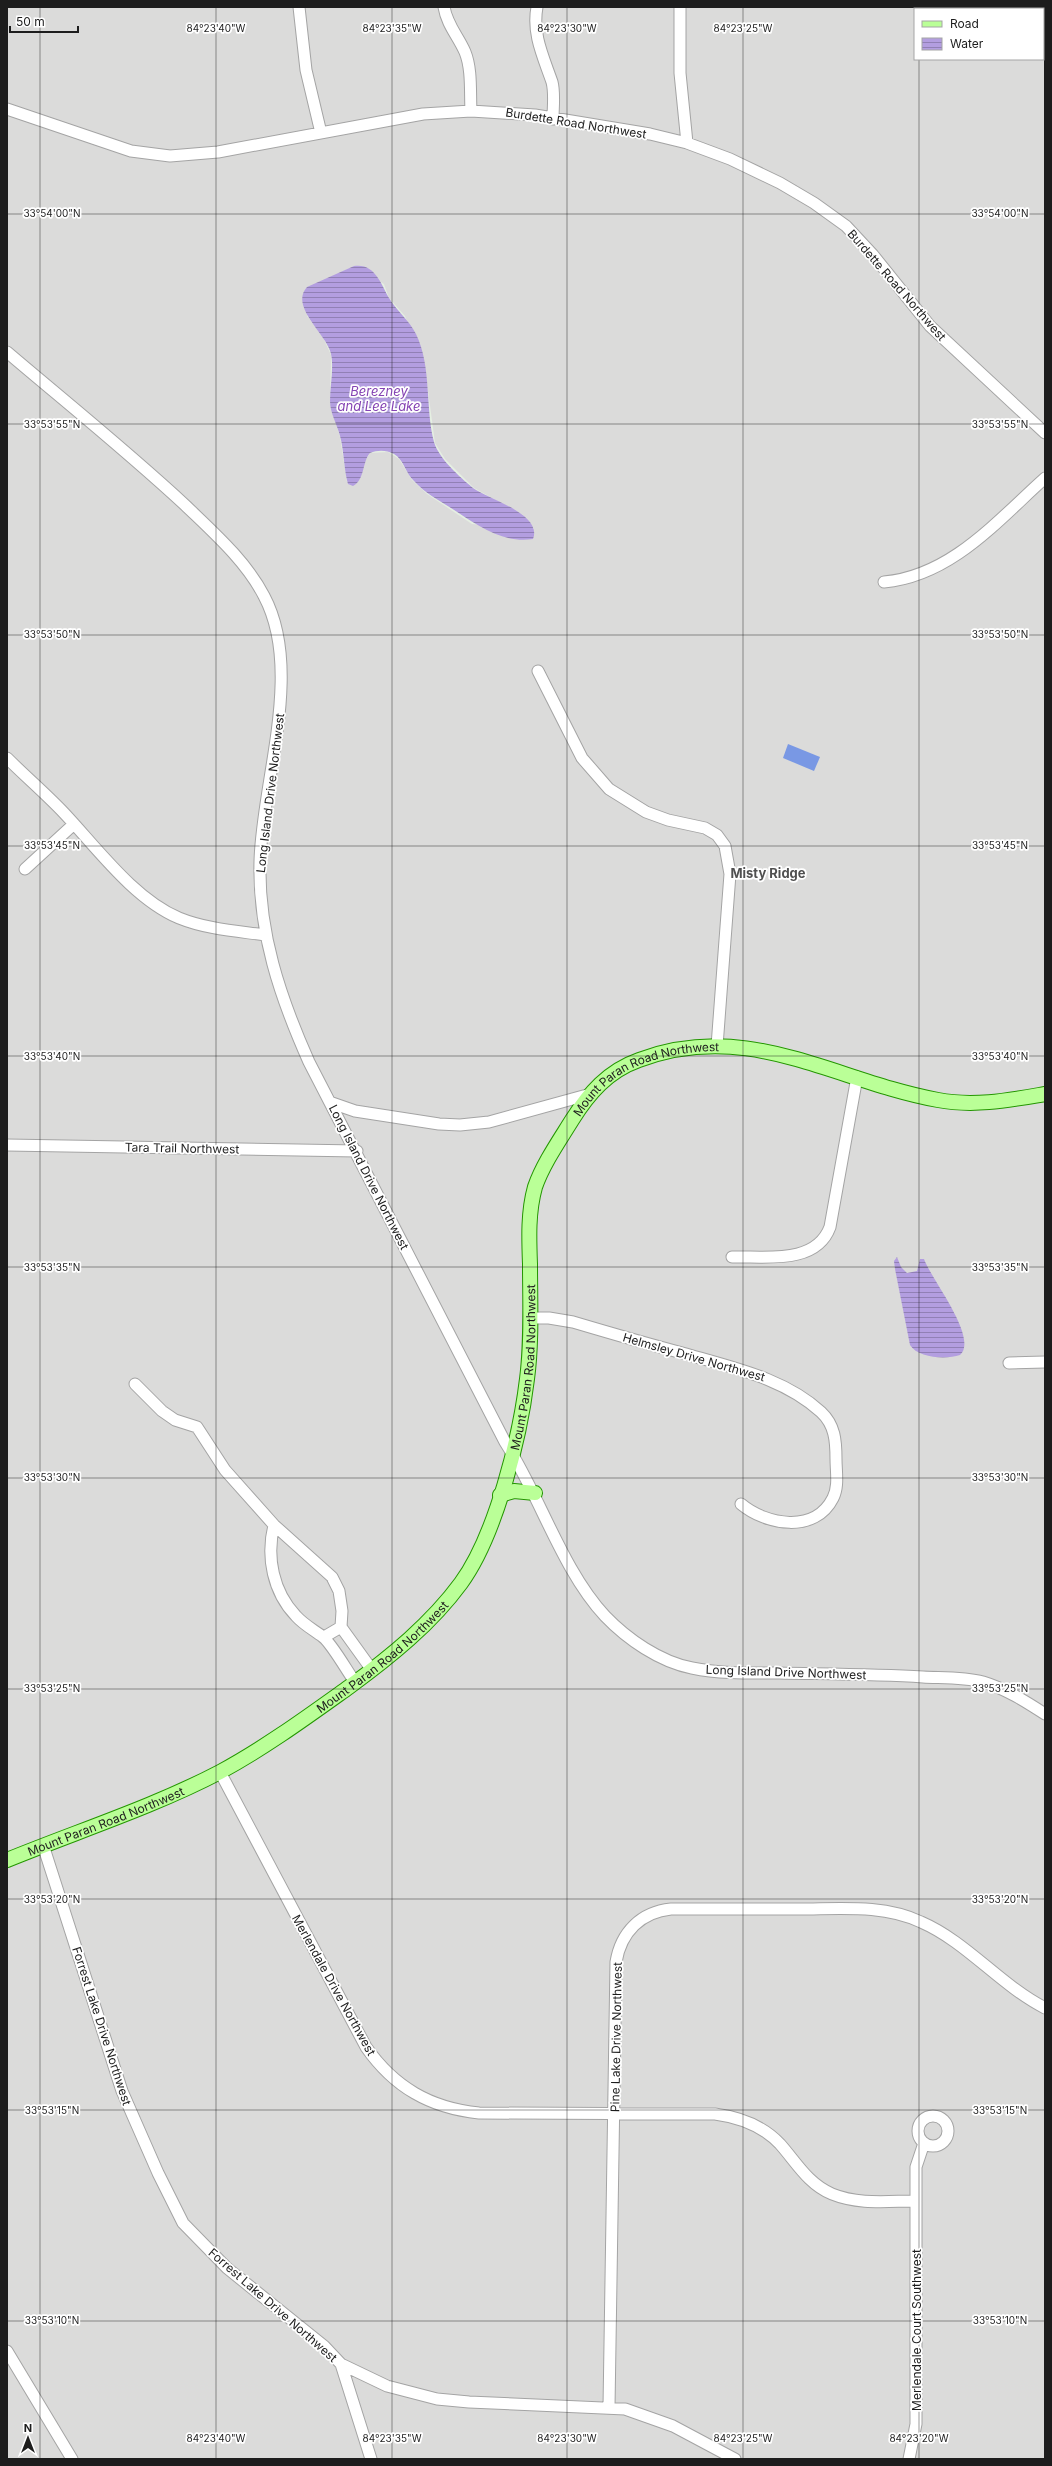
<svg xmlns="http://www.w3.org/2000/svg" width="1052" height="2466" viewBox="0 0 1052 2466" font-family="Inter,sans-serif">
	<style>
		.residential { fill: #dbdbda; fill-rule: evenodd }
		.pitch { fill: #7998e4 }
		.water { fill: url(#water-rules) }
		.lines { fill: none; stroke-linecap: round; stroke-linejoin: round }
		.minor-casing { stroke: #a4a4a4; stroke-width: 13 }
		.major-casing { stroke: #239600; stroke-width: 16 }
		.minor { stroke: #fff; stroke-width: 11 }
		.major { stroke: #baff97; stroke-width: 14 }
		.ticks { fill: none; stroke: #1d1d1d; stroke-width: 1; stroke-opacity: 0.45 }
		.labels { text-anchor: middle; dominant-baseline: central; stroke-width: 3.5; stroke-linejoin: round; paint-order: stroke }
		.street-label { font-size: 12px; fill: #1d1d1d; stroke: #fff }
		.water-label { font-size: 13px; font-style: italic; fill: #8543b3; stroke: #fff }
		.neighbourhood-label { font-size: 13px; font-weight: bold; fill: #505050; stroke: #fff }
		.ticks-label { font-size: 10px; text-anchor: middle; fill: #1d1d1d; stroke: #fff; stroke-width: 3.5; stroke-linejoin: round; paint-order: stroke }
	</style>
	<defs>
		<pattern id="water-rules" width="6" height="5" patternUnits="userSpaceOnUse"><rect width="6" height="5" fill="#b39ee0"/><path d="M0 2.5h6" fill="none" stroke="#9180b5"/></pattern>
	</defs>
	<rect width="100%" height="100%" fill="#e5efe2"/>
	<path class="residential" d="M 7,7 L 1045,7 L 1045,2459 L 7,2459 ZM 915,9 L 1043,9 L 1043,59 L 915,59 ZM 354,266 L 384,284 L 389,298 L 405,316 L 426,376 L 435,443 L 445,459 L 474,488 L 523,515 L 534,529 L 472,524 L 427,494 L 412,480 L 399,459 L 388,452 L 370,453 L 363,464 L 361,476 L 347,482 L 340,437 L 330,402 L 331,355 L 321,333 L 307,316 L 342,272 Z"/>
	<path class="pitch" d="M 788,744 L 820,757 L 814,771 L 783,758 Z"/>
	<path class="water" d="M 354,266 C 375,263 381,284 389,298 C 397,311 409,320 416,334 C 432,367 425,408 434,442 C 439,459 460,477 473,488 C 488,499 543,514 533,539 C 502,544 476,524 451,508 C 438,500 425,493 414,481 C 406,474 404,460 394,454 C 386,450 378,450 370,453 C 362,462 365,480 353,486 L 348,484 C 344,472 344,450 340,436 C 337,424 330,413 330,401 C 330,386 334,369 331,354 C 327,334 289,307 307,287 Z
		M 897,1257 L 901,1267 L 907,1273 L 917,1271 L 920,1259 L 924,1259 C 931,1279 979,1338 960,1355 C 946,1360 918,1358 910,1345 L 895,1269 L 894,1261 Z"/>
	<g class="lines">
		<defs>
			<path id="minor" d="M 299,7 L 306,70 L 321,133
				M 444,7 C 447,25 458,36 465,52 C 472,69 470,92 471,111
				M 537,7 C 532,34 543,56 552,82 C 555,93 553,107 553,119
				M 680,7 L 680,73 L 687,143
				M 7,109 L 131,151 L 170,156 L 218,152 L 423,114 L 471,111 L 535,115 L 650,134 L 687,143 L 730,159 L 780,183 L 814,203 L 846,226 L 873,255 L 930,326 L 1045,433
				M 7,352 C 67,403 128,452 185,505 C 214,533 246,561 264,596 C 304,671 262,781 260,861 C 258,932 280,997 309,1062 L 505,1442 C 540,1496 562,1570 605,1616 C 627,1639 660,1662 692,1668 C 721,1674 750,1673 779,1673 C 827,1674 875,1674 923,1677 C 942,1678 964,1677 983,1682 C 1006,1689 1025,1701 1045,1714
				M 884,582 C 951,576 997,521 1045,478
				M 538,671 L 582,758 L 609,789 L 646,812 L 668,820 L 705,828 L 717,835 L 725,846 L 730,874 L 717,1046
				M 7,758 C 26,777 46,794 64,813 C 97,848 134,899 179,918 C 206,929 236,931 265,935
				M 25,869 L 74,824
				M 332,1103 L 355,1111 L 439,1124 L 460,1125 L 489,1122 L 587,1095
				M 7,1145 L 357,1151
				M 732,1257 C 765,1256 816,1265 830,1227 L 857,1077
				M 530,1318 L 549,1318 L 573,1322 C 610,1333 648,1344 686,1354 C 733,1368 784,1378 821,1412 C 835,1425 836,1441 836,1459 C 836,1472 839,1486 833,1498 C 815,1534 766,1525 741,1504
				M 1009,1363 L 1045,1362
				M 135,1384 L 162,1411 L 175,1420 L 197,1427 L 225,1470 L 274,1525 L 332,1577 L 339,1591 L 342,1611 L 341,1627 L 372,1670
				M 274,1525 C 266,1557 273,1592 296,1616 C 304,1625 314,1630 323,1637 C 332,1644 347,1671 355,1682
				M 324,1637 L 341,1627
				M 220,1772 L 366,2047 C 394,2087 430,2108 479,2113 L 715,2114 C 738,2117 763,2126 780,2144 C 796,2162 808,2184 832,2194 C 859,2205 888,2201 916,2201
				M 43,1845 L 122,2091 L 158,2173 L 183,2223 L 227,2268 L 324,2346 L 341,2364 L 387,2386 L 437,2399 L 469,2402 L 625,2409 L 673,2426 L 735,2459
				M918 2131a15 15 0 1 1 30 0a15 15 0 1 1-30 0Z
				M 7,2351 L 72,2459
				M 341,2364 L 371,2459
				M 609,2407 L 616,1962 C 621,1932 641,1912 671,1909 C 714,1909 756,1909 798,1909 C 839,1909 883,1904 921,1922 C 967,1942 1000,1985 1045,2008
				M 909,2459 L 916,2424 L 916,2167 L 924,2143"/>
			<g id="major">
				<path d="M 500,1495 L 514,1491 L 535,1493"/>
				<path id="s1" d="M 7,1860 C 78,1831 153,1807 220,1772 C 266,1747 307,1717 349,1687 C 390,1657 431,1624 461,1583 C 496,1535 520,1437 527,1379 C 532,1341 530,1302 530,1264 C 529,1238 528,1212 535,1187 C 543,1164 559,1141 572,1120 C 589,1093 608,1071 639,1060 C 749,1019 834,1081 938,1100 C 974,1107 1010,1100 1045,1094"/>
			</g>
		</defs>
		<use href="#minor" class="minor-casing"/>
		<use href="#major" class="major-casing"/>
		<use href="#minor" class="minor"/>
		<use href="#major" class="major"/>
	</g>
	<path class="ticks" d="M 40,7 L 40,2459M 216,7 L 216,2459M 392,7 L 392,2459M 567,7 L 567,2459M 743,7 L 743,2459M 919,7 L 919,9M 919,59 L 919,2459M 7,214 L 1045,214M 7,424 L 1045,424M 7,635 L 1045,635M 7,846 L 1045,846M 7,1056 L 1045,1056M 7,1267 L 1045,1267M 7,1478 L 1045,1478M 7,1689 L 1045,1689M 7,1899 L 1045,1899M 7,2110 L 1045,2110M 7,2321 L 1045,2321"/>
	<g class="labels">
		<g class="street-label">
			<text transform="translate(576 123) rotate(9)">Burdette Road Northwest</text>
			<text transform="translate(897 285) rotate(49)">Burdette Road Northwest</text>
			<text transform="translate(270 793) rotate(-83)">Long Island Drive Northwest</text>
			<text stroke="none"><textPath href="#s1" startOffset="1114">Mount Paran Road Northwest</textPath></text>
			<text transform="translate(182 1148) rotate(1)">Tara Trail Northwest</text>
			<text transform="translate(369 1177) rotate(63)">Long Island Drive Northwest</text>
			<text transform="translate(694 1357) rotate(16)">Helmsley Drive Northwest</text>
			<text stroke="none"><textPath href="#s1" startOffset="766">Mount Paran Road Northwest</textPath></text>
			<text stroke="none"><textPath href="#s1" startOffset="430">Mount Paran Road Northwest</textPath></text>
			<text transform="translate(786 1672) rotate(2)">Long Island Drive Northwest</text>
			<text stroke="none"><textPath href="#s1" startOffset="106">Mount Paran Road Northwest</textPath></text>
			<text transform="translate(334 1985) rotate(61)">Merlendale Drive Northwest</text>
			<text transform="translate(102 2026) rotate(72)">Forrest Lake Drive Northwest</text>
			<text transform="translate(616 2037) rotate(-89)">Pine Lake Drive Northwest</text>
			<text transform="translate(273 2305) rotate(41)">Forrest Lake Drive Northwest</text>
			<text transform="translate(916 2330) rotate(-90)">Merlendale Court Southwest</text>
		</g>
		<g class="water-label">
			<text x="379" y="391">Berezney<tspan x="379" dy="15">and Lee Lake</tspan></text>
		</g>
		<g class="neighbourhood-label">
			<text x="768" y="873">Misty Ridge</text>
		</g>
	</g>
	<g class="ticks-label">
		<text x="216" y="32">84°23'40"W</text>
		<text x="392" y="32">84°23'35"W</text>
		<text x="567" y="32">84°23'30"W</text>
		<text x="743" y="32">84°23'25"W</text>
		<text x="52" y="217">33°54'00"N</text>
		<text x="1000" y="217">33°54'00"N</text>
		<text x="52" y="428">33°53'55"N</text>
		<text x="1000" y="428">33°53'55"N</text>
		<text x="52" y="638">33°53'50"N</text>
		<text x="1000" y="638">33°53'50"N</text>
		<text x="52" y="849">33°53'45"N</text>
		<text x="1000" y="849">33°53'45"N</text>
		<text x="52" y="1060">33°53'40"N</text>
		<text x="1000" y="1060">33°53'40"N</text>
		<text x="52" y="1271">33°53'35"N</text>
		<text x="1000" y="1271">33°53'35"N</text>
		<text x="52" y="1481">33°53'30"N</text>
		<text x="1000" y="1481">33°53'30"N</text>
		<text x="52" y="1692">33°53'25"N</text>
		<text x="1000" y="1692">33°53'25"N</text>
		<text x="52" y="1903">33°53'20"N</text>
		<text x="1000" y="1903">33°53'20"N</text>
		<text x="52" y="2114">33°53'15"N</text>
		<text x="1000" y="2114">33°53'15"N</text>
		<text x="52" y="2324">33°53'10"N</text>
		<text x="1000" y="2324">33°53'10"N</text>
		<text x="216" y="2442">84°23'40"W</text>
		<text x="392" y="2442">84°23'35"W</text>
		<text x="567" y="2442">84°23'30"W</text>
		<text x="743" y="2442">84°23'25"W</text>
		<text x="919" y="2442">84°23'20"W</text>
	</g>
	<rect width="1052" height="2466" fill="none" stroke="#1d1d1d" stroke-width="16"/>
	<rect x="914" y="8" width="130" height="52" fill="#ffffff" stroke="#a5a5a5"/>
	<rect x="922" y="21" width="20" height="6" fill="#baff97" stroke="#a5a5a5"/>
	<text x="950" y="28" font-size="12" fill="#1d1d1d">Road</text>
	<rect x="922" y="38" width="20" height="12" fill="url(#water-rules)" stroke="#a5a5a5"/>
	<text x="950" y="48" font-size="12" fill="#1d1d1d">Water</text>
	<g transform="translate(28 2438)" stroke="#ffffff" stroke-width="3" paint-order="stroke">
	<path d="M0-3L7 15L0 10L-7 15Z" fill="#1d1d1d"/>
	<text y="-6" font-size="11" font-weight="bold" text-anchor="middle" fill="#1d1d1d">N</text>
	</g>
	<path d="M10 26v6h68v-6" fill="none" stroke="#1d1d1d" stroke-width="2"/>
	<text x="16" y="26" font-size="12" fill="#1d1d1d" stroke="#ffffff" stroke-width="3" paint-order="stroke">50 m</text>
</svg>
